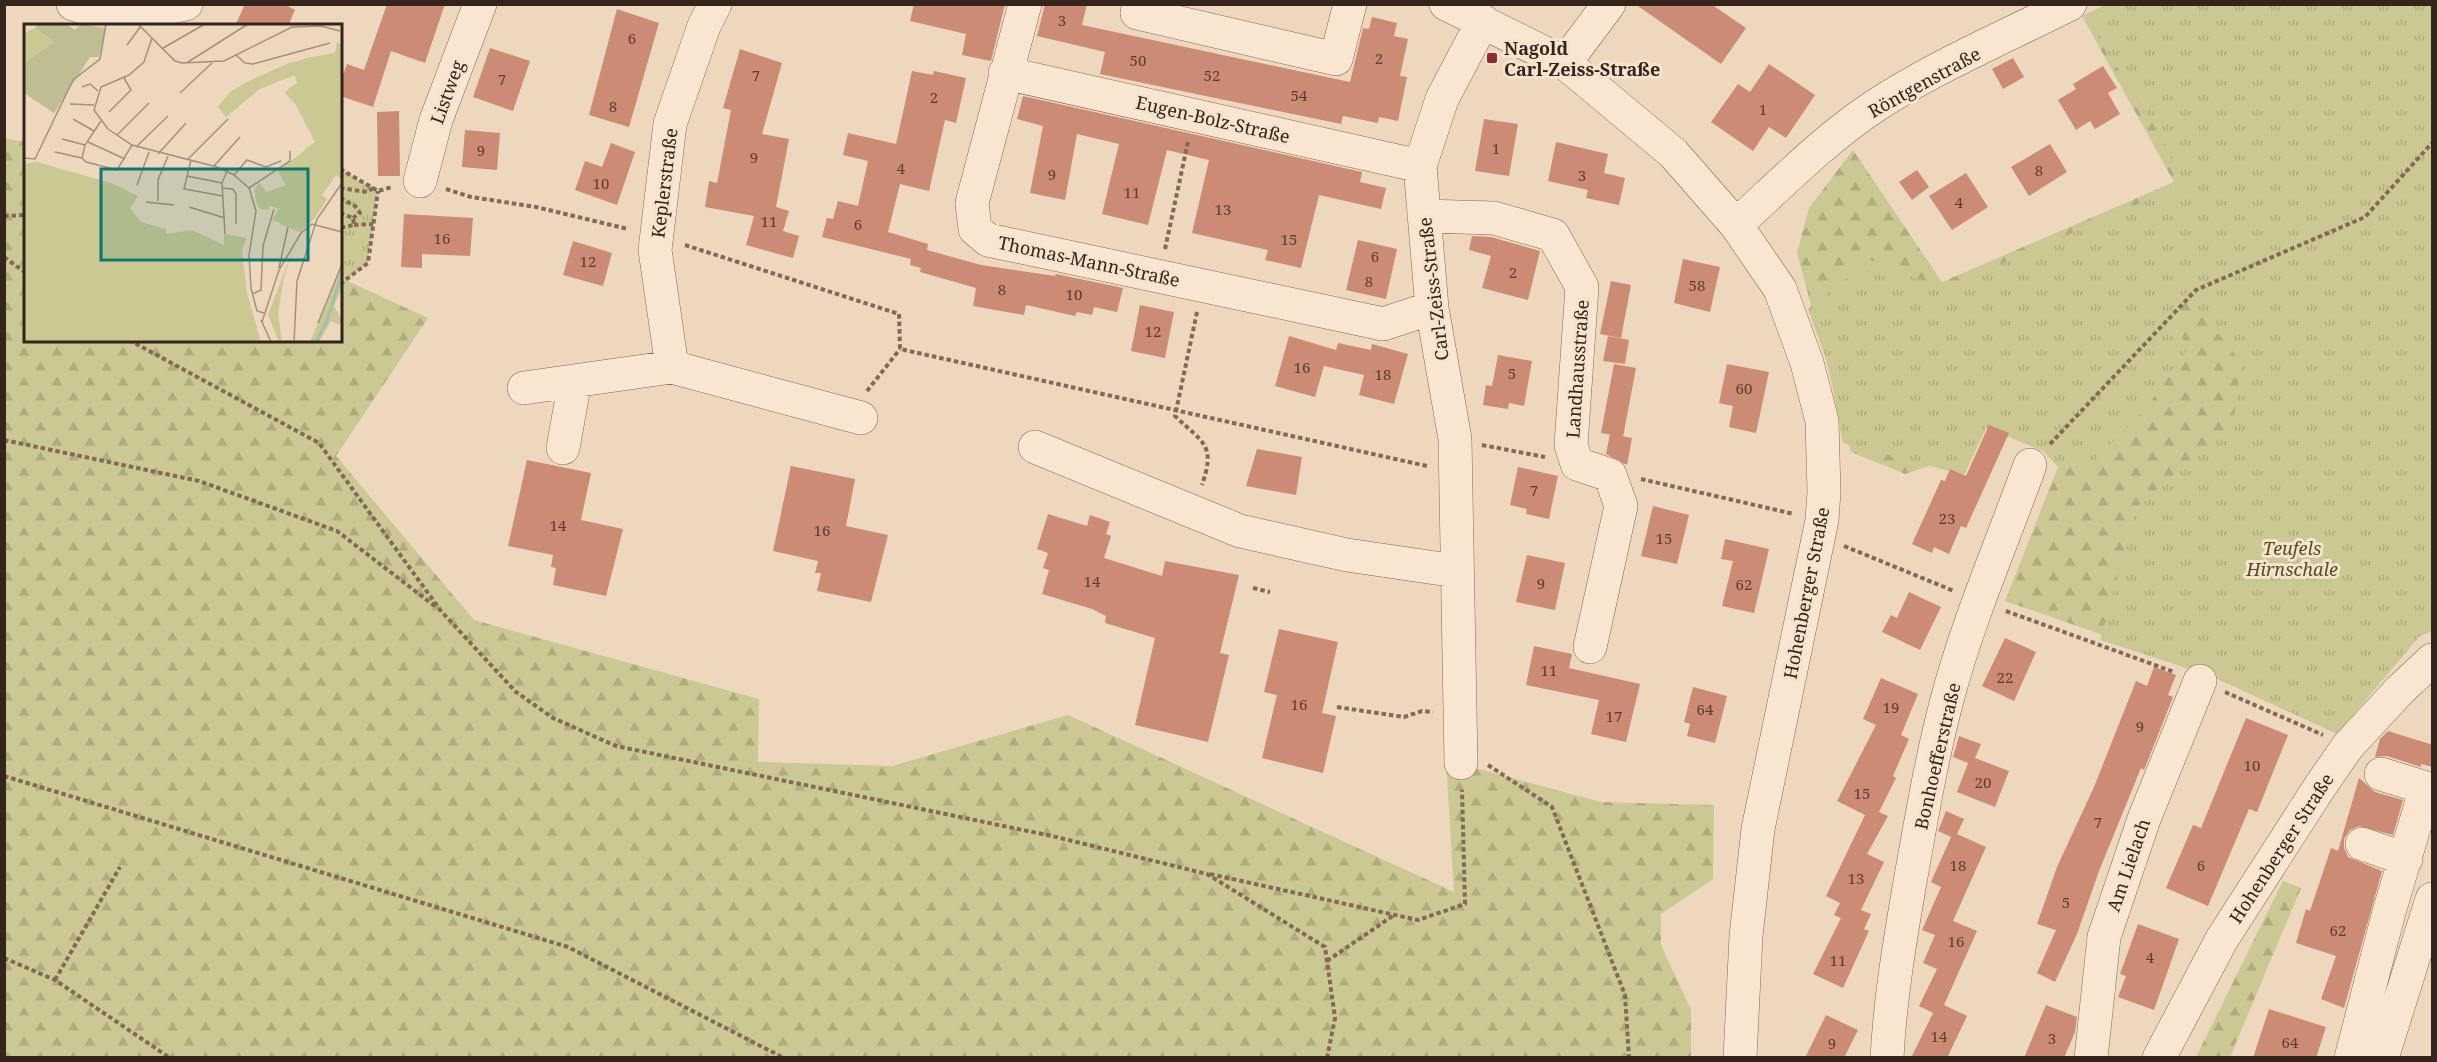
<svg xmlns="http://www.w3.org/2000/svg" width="2437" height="1062" viewBox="0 0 2437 1062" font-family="'Noto Serif',serif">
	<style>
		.forest { fill: url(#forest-firs) }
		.park { fill: url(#park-tufts) }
		.building { fill: #cb8b74 }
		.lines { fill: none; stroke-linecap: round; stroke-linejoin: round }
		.minor-casing { stroke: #856857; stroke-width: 34 }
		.path { stroke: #856857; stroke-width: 4; stroke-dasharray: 4.5 3; stroke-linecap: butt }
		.minor { stroke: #f8e6d1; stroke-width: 33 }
		.poi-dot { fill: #932839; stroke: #f5e3cd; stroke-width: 2 }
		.labels { text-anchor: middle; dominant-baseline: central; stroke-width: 6; stroke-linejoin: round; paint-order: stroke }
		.number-label { font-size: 15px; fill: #5a3e32 }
		.poi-label { font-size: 18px; font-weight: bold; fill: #34241c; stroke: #f5e3cd; text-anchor: start }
		.street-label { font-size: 18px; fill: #34241c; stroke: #f5e3cd }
		.park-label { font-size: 18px; font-style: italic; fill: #4c5122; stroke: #f5e3cd }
		.inset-river { fill: none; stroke: #a1bfb2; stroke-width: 3 }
		.inset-road { fill: none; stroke: #a3907d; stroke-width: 1.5 }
		.view { fill: #0f766e; fill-opacity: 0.15; stroke: #0f766e; stroke-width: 3 }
		.inset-edge { fill: none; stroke: #34241c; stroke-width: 3 }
	</style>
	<defs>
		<pattern id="forest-firs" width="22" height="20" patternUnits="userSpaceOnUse" patternTransform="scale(1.5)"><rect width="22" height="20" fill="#cbc893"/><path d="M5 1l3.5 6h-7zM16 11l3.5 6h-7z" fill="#afac7e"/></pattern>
		<pattern id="park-tufts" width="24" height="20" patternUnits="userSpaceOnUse" patternTransform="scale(1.5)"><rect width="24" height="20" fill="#cbc893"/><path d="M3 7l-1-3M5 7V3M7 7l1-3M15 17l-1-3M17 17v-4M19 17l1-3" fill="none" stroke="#afac7e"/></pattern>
	</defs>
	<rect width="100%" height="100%" fill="#edd8be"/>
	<path class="forest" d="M 2105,5 L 2432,5 L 2317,709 L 2005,601 L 2058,467 L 2094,461 L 1988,413 L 1948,460 L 1905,474 L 1851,452 L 1797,253 L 1809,208 L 1853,150 L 1942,282 L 2174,182 L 2082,16 Z
		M 4,138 L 25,142 L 26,340 L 340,340 L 341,278 L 428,318 L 336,456 L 474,620 L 759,699 L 758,762 L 892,766 L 1068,715 L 1454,892 L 1446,760 L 1601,802 L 1714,805 L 1713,879 L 1661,914 L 1661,945 L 1691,1010 L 1691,1057 L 5,1057 Z
		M 2283,881 L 2301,888 L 2230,1057 L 2196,1057 Z"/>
	<path class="park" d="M 2114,5 L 2432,5 L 2432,631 L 2419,637 L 2337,734 L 2211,676 L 2100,640 L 2137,507 L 2233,422 L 2242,363 L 2186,294 L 2170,314 L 2188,349 L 2146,408 L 2094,461 L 2058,467 L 2043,451 L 1986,428 L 1964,475 L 1843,443 L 1828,364 L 1808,309 L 1871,260 L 1944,289 L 2177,187 L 2170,151 L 2088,21 Z
		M 340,169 L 378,191 L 368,263 L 346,280 L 340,278 Z"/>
	<path class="building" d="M 245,4 L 284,4 L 295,10 L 288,26 L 235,26 Z
		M 387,4 L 445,4 L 425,63 L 391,51 L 373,107 L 340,96 L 340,83 L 347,64 L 364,70 Z
		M 914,4 L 1005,4 L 991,61 L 962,55 L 966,34 L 910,21 Z
		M 1045,4 L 1087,4 L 1082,25 L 1350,82 L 1363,28 L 1369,29 L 1372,17 L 1397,23 L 1394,36 L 1408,39 L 1400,76 L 1407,77 L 1398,121 L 1379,117 L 1378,123 L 1343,116 L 1341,124 L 1100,74 L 1105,52 L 1037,36 Z
		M 1635,4 L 1711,4 L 1746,28 L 1721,64 Z
		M 617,9 L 659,23 L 629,127 L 589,115 Z
		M 490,48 L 530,61 L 513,111 L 473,97 Z
		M 740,49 L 782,63 L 762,134 L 789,139 L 776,207 L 789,211 L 783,231 L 799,236 L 793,258 L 746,245 L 754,216 L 705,207 L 709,181 L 717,183 L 731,110 L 723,108 Z
		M 2013,58 L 2024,77 L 2003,89 L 1992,69 Z
		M 1769,64 L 1815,95 L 1786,138 L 1769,127 L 1753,151 L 1711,122 L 1738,84 L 1750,92 Z
		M 2103,66 L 2117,88 L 2108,93 L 2120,114 L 2095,129 L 2090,121 L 2076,130 L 2058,100 L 2076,89 L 2073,84 Z
		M 912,71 L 933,75 L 934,71 L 966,78 L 956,123 L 945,120 L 929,191 L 900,184 L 888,232 L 928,244 L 927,250 L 981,265 L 1055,276 L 1056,274 L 1123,288 L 1117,312 L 1094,307 L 1092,315 L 1077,312 L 1075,316 L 1026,305 L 1024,315 L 973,306 L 976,288 L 920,272 L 921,268 L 910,265 L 911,259 L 822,237 L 827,218 L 833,219 L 838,201 L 858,206 L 868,161 L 843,155 L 848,133 L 896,144 Z
		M 1023,96 L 1362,172 L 1360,182 L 1386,188 L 1381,209 L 1319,195 L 1301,268 L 1265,260 L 1268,250 L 1192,233 L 1209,160 L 1167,150 L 1148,225 L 1102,214 L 1119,144 L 1077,134 L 1065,200 L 1030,193 L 1043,126 L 1017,119 Z
		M 399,111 L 400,176 L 378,176 L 377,112 Z
		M 1484,119 L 1518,124 L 1509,176 L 1475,171 Z
		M 465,130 L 500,133 L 497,170 L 462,167 Z
		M 1556,142 L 1608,154 L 1604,173 L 1625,178 L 1619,205 L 1586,198 L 1588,190 L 1548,181 Z
		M 611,143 L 635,152 L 617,205 L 575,190 L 585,161 L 602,167 Z
		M 2050,144 L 2067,172 L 2029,196 L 2011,167 Z
		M 1917,170 L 1929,187 L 1912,200 L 1899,182 Z
		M 1966,173 L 1988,207 L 1952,230 L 1929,196 Z
		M 404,214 L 473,218 L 470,256 L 422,254 L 422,268 L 401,267 Z
		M 1472,236 L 1491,237 L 1540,251 L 1528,300 L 1482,288 L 1491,256 L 1469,250 Z
		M 1358,240 L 1397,249 L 1386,299 L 1346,290 Z
		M 573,241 L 612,253 L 603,286 L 563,275 Z
		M 1683,259 L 1720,267 L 1710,312 L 1674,303 Z
		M 1611,281 L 1631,285 L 1621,338 L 1600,334 Z
		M 1140,305 L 1174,312 L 1165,358 L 1131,351 Z
		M 1289,336 L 1336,350 L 1338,343 L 1371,350 L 1372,344 L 1408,354 L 1394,404 L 1359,395 L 1364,375 L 1324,366 L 1315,397 L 1275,386 Z
		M 1608,336 L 1629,340 L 1625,364 L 1603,361 Z
		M 1498,355 L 1532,361 L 1524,406 L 1509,403 L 1508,409 L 1483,405 L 1486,385 L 1492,386 Z
		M 1614,364 L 1636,368 L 1623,437 L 1601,433 Z
		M 1727,364 L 1769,372 L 1756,433 L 1729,427 L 1733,406 L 1719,403 Z
		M 1989,425 L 2009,433 L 1966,528 L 1961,526 L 1949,554 L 1934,547 L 1932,553 L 1912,544 L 1941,480 L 1945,481 L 1950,469 L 1966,476 Z
		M 1610,434 L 1632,438 L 1627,465 L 1606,454 Z
		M 1257,449 L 1302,457 L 1296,495 L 1246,486 Z
		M 527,460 L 591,473 L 581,520 L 623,529 L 606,596 L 553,585 L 556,568 L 551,567 L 553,555 L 508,546 Z
		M 791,466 L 855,479 L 846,526 L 888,535 L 871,602 L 817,591 L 821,573 L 815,573 L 818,561 L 773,551 Z
		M 1518,467 L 1558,476 L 1549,519 L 1526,514 L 1527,509 L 1510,505 Z
		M 1653,506 L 1689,515 L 1677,564 L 1641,556 Z
		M 1048,514 L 1087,526 L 1090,515 L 1110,522 L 1106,534 L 1111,536 L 1104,558 L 1162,576 L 1165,561 L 1239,575 L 1220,653 L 1229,655 L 1208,742 L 1135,725 L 1155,638 L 1105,623 L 1106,616 L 1092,609 L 1042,594 L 1049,570 L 1043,568 L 1048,553 L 1037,549 Z
		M 1725,539 L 1769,549 L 1754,613 L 1722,606 L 1733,561 L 1721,559 Z
		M 1527,555 L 1565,563 L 1555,610 L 1516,602 Z
		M 1909,592 L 1941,607 L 1920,650 L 1882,632 L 1891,615 L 1897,618 Z
		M 1279,629 L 1338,642 L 1322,713 L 1336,716 L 1323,773 L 1262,758 L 1277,695 L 1264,692 Z
		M 2005,638 L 2036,652 L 2014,701 L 1982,686 Z
		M 1534,646 L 1572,654 L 1569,668 L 1640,684 L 1626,742 L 1591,734 L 1599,700 L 1526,685 Z
		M 2154,667 L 2176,675 L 2168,695 L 2173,697 L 2144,770 L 2141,768 L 2099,871 L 2077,934 L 2055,982 L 2037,973 L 2056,930 L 2037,924 L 2057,867 L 2094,787 L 2136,681 L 2147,686 Z
		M 1881,678 L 1918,694 L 1901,735 L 1909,739 L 1893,776 L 1896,778 L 1879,812 L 1888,816 L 1867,854 L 1884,862 L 1861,910 L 1871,914 L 1864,929 L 1869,931 L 1843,988 L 1813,974 L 1841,918 L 1834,915 L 1840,903 L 1826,896 L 1865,815 L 1837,801 L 1876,725 L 1863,719 Z
		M 1693,687 L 1727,696 L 1715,743 L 1687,736 L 1690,724 L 1684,722 Z
		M 2246,718 L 2288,735 L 2257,812 L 2249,809 L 2208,906 L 2166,888 L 2193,825 L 2201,828 Z
		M 2388,731 L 2433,745 L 2433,767 L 2421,764 L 2421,767 L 2387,756 L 2375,757 L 2380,739 Z
		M 1959,736 L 1981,744 L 1975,758 L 2009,771 L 1995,807 L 1957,792 L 1968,763 L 1953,757 Z
		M 2359,778 L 2375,792 L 2403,800 L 2393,835 L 2359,826 L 2350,830 L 2344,839 L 2344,848 L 2348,857 L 2382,871 L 2344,1008 L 2321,999 L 2336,956 L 2296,943 L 2306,909 L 2310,911 L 2331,848 L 2338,851 Z
		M 1946,811 L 1964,819 L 1957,834 L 1986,847 L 1953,921 L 1977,931 L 1944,1005 L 1967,1016 L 1947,1058 L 1911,1058 L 1933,1013 L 1919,1006 L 1937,969 L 1923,963 L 1935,935 L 1922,930 L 1941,887 L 1931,882 L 1951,837 L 1938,831 Z
		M 2138,924 L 2179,939 L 2154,1010 L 2118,997 L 2126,976 L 2120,974 Z
		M 2046,1005 L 2077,1017 L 2075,1032 L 2064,1058 L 2024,1058 Z
		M 2269,1009 L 2326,1027 L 2316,1058 L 2253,1058 Z
		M 1826,1015 L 1858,1030 L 1844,1058 L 1805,1058 Z"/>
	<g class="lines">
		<defs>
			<path id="minor" d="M 73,4 C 108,18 151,12 186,4
				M 1025,4 L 972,203 L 975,229 L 988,240 L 1383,324 L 1432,308
				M 1139,4 L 1137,13 L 1336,59 L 1350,4
				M 1446,4 L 1565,63 L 1673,153 L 1736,225 L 1780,289 L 1807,363 L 1822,421 L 1824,492 L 1822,520 L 1758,829 L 1746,936 L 1740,1058
				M 1565,63 L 1609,4
				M 1005,73 L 1420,166
				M 420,181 L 436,120 L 480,4
				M 1424,216 L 1494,218 L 1553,235 L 1582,287 L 1571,445 L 1577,464 L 1610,475 L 1621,506 L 1590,647
				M 1736,225 C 1781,184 1825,139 1875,106 C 1936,66 2005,37 2070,4
				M 672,367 L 655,250 L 670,124 L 704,26 L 715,4
				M 524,388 L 672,367 L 861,418
				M 1035,447 L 1240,531 L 1347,555 L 1456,571
				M 563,448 L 575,381
				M 1461,763 L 1455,439 L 1432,308 L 1420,166 L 1442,99 L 1483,21
				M 2362,844 L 2406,859
				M 1887,1058 C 1890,999 1900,940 1910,882 C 1921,821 1931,760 1947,700 C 1968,620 2002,543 2030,465
				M 2091,1058 L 2104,937 L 2144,819 L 2200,681
				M 2159,1058 L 2222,939 L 2319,788 L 2348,746 L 2400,690 L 2432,660
				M 2351,1058 L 2389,912 L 2426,788 L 2381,774
				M 2382,1058 L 2432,899"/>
		</defs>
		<use href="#minor" class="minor-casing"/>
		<path class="path" d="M 340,169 L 378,191 L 392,187
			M 340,188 L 367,192 L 373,188
			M 446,189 L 471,197 L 536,207 L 628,229
			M 340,198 L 355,206 L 360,213 L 353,218
			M 340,213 L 353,218 L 354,225 L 340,228
			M 4,216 L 26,215
			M 354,225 L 373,224
			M 685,245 L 899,314 L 900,349 L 1427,466
			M 1165,249 L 1188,142
			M 4,257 L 26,273
			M 340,284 L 368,263 L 378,191
			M 1197,312 L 1175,416 C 1203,443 1216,444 1202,485
			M 129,340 L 319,443 L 441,611 L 516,692 L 553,718 L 616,746 L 1052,836 L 1207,874 L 1325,947 L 1335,1018 L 1327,1058
			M 867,391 L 900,349
			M 4,440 L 199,481 L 337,531 L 436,607
			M 2050,444 L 2196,290 L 2365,217 L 2432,143
			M 1482,445 L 1545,457
			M 1641,479 L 1794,514
			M 1844,546 L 1954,591
			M 1253,588 L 1270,592
			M 2006,611 L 2174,672
			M 2225,692 L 2323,735
			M 1337,707 L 1404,717 L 1422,711 L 1433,712
			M 1488,765 L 1552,807 L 1625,995 L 1629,1058
			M 4,776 L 568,947 L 784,1058
			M 1210,874 L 1418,920 L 1465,904 L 1462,790
			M 4,958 L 55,980 L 170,1058
			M 1327,961 L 1394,915
			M 55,980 L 120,867"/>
		<use href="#minor" class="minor"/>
	</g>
	<rect class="poi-dot" x="1486" y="52" width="12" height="12" rx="3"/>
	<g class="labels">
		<g class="number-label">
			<text x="1062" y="20">3</text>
			<text x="632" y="38">6</text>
			<text x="1379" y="58">2</text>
			<text x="1138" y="60">50</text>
			<text x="756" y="75">7</text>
			<text x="1212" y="75">52</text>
			<text x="502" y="79">7</text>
			<text x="1299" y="95">54</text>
			<text x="934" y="97">2</text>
			<text x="613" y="106">8</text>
			<text x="1763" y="109">1</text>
			<text x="1496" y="148">1</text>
			<text x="481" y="150">9</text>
			<text x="754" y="157">9</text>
			<text x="901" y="168">4</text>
			<text x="2039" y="170">8</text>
			<text x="1052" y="174">9</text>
			<text x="1582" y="175">3</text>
			<text x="601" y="183">10</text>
			<text x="1132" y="192">11</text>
			<text x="1959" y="202">4</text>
			<text x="1223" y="209">13</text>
			<text x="769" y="221">11</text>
			<text x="858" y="224">6</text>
			<text x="442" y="238">16</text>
			<text x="1289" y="239">15</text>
			<text x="1375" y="256">6</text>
			<text x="588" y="261">12</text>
			<text x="1513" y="272">2</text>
			<text x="1369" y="281">8</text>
			<text x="1697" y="285">58</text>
			<text x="1002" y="289">8</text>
			<text x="1074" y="294">10</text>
			<text x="1153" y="331">12</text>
			<text x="1302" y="367">16</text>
			<text x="1512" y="373">5</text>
			<text x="1383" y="374">18</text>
			<text x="1744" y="388">60</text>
			<text x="1534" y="490">7</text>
			<text x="1947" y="518">23</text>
			<text x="558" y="525">14</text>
			<text x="822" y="530">16</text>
			<text x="1664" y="538">15</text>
			<text x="1092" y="581">14</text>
			<text x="1541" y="583">9</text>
			<text x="1744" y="584">62</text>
			<text x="1549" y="670">11</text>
			<text x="2005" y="677">22</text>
			<text x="1299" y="704">16</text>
			<text x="1891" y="707">19</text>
			<text x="1705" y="709">64</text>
			<text x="1614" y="716">17</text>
			<text x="2140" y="726">9</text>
			<text x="2252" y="765">10</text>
			<text x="1983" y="782">20</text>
			<text x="1862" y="793">15</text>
			<text x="2098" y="822">7</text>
			<text x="1958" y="865">18</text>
			<text x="2201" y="865">6</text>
			<text x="1856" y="878">13</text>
			<text x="2066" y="902">5</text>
			<text x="2338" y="930">62</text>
			<text x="1956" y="941">16</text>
			<text x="2150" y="957">4</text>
			<text x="1838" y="960">11</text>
			<text x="1939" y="1036">14</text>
			<text x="2052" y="1038">3</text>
			<text x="2290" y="1042">64</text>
			<text x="1832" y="1043">9</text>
		</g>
		<g class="poi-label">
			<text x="1504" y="48">Nagold<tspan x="1504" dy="21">Carl-Zeiss-Straße</tspan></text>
		</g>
		<g class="street-label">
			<text transform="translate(1924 82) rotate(-29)">Röntgenstraße</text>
			<text transform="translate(447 92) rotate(-70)">Listweg</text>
			<text transform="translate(1213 119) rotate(13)">Eugen-Bolz-Straße</text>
			<text transform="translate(664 183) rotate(-83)">Keplerstraße</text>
			<text transform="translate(1089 261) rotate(12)">Thomas-Mann-Straße</text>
			<text transform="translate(1433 289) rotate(-97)">Carl-Zeiss-Straße</text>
			<text transform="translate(1577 369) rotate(-86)">Landhausstraße</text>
			<text transform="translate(1806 593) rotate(-79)">Hohenberger Straße</text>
			<text transform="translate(1937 756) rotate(-77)">Bonhoefferstraße</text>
			<text transform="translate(2281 848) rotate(-57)">Hohenberger Straße</text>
			<text transform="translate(2128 865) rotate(-71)">Am Lielach</text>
		</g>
		<g class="park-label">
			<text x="2292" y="548">Teufels<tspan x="2292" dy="21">Hirnschale</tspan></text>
		</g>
	</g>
	<g transform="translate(24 24)">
		<rect width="318" height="318" fill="#edd8be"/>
		<path d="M 318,23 L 317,155 L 312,151 L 274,206 L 248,196 L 255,184 L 246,181 L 239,186 L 235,184 L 230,167 L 235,158 L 243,169 L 262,161 L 254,147 L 291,118 L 264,65 L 273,59 L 271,51 L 238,63 L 202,93 L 194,83 L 206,68 L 223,58 L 265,39 L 310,29 ZM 13,138 L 90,160 L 114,172 L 106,184 L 117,198 L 142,205 L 142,210 L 168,206 L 200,221 L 200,210 L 223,214 L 218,226 L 223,269 L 237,318 L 0,318 L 0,140 ZM 271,220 L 260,253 L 254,289 L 258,318 L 255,318 L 244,291 ZM 318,242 L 318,263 L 310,282 L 318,296 L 315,301 L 307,297 L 295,318 L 286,318 Z" fill="#cbc893"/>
		<path d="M 14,0 L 42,0 L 51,6 L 57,0 L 81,4 L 75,33 L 66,33 L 30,89 L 0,69 L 0,39 L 30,18 L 11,4 Z" fill="#bfbe92"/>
		<path d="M 11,4 L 30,18 L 0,39 L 0,9 ZM 313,18 L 318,21 L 318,156 L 312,150 L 296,170 L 303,175 L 291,194 L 276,208 L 256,200 L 259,188 L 267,181 L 263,171 L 255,185 L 246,182 L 244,186 L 234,183 L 231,172 L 262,161 L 255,147 L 267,139 L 279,143 L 296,123 L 275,84 L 260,68 L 275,62 L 271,51 L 228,68 L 222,59 L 282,34 L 311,29 Z" fill="#cbc893"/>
		<path class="inset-river" d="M 292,318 L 303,297 L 318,249"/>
		<path class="inset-road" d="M 114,0 L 151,37 L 158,39 L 200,37 L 268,3 L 297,2 L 316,7M 128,14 L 120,38 L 105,51 L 77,63 L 70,86 L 84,105 L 108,121 L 193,143 L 210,151 L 225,164 L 232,187 L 225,231 L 227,264 L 233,287 L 240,289M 103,21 L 117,2M 139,24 L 181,0M 212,31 L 221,39 L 229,40 L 306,19M 164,38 L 224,0M 58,63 L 66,60 L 74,67M 156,69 L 188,39M 46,80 L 70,81M 85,88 L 107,66 L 100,54M 49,95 L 70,107M 77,97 L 61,121 L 58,134 L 62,138 L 93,146 L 108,121M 93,111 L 125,79M 38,115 L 61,121M 64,118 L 101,135M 112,123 L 144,92M 31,128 L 58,134M 134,130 L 162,99M 0,134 L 11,135 L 49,56 L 76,35 L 82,0M 163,136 L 204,95M 167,136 L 160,165 L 199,172M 190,142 L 216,113M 210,151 L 223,136 L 242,143 L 257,137M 163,152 L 198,159M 113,161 L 125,128M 198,164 L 209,165 L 212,170 L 212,200M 225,164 L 266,137 L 266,127M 134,177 L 134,156 L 144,132M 122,178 L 150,181M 165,183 L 201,194M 201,210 L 198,159 L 203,147M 255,244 L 264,203M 228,270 L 237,266 L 239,222 L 250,185M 237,296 L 247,318M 238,298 L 255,246 L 277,209 L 288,200 L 318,208M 294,299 L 318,240M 270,318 L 273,257 L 293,195 L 318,159"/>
		<path class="view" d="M 77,145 L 284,145 L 284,236 L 77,236 Z"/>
		<rect width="318" height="318" class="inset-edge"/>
	</g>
	<rect width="2437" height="1062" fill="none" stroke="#34241c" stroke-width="12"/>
</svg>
